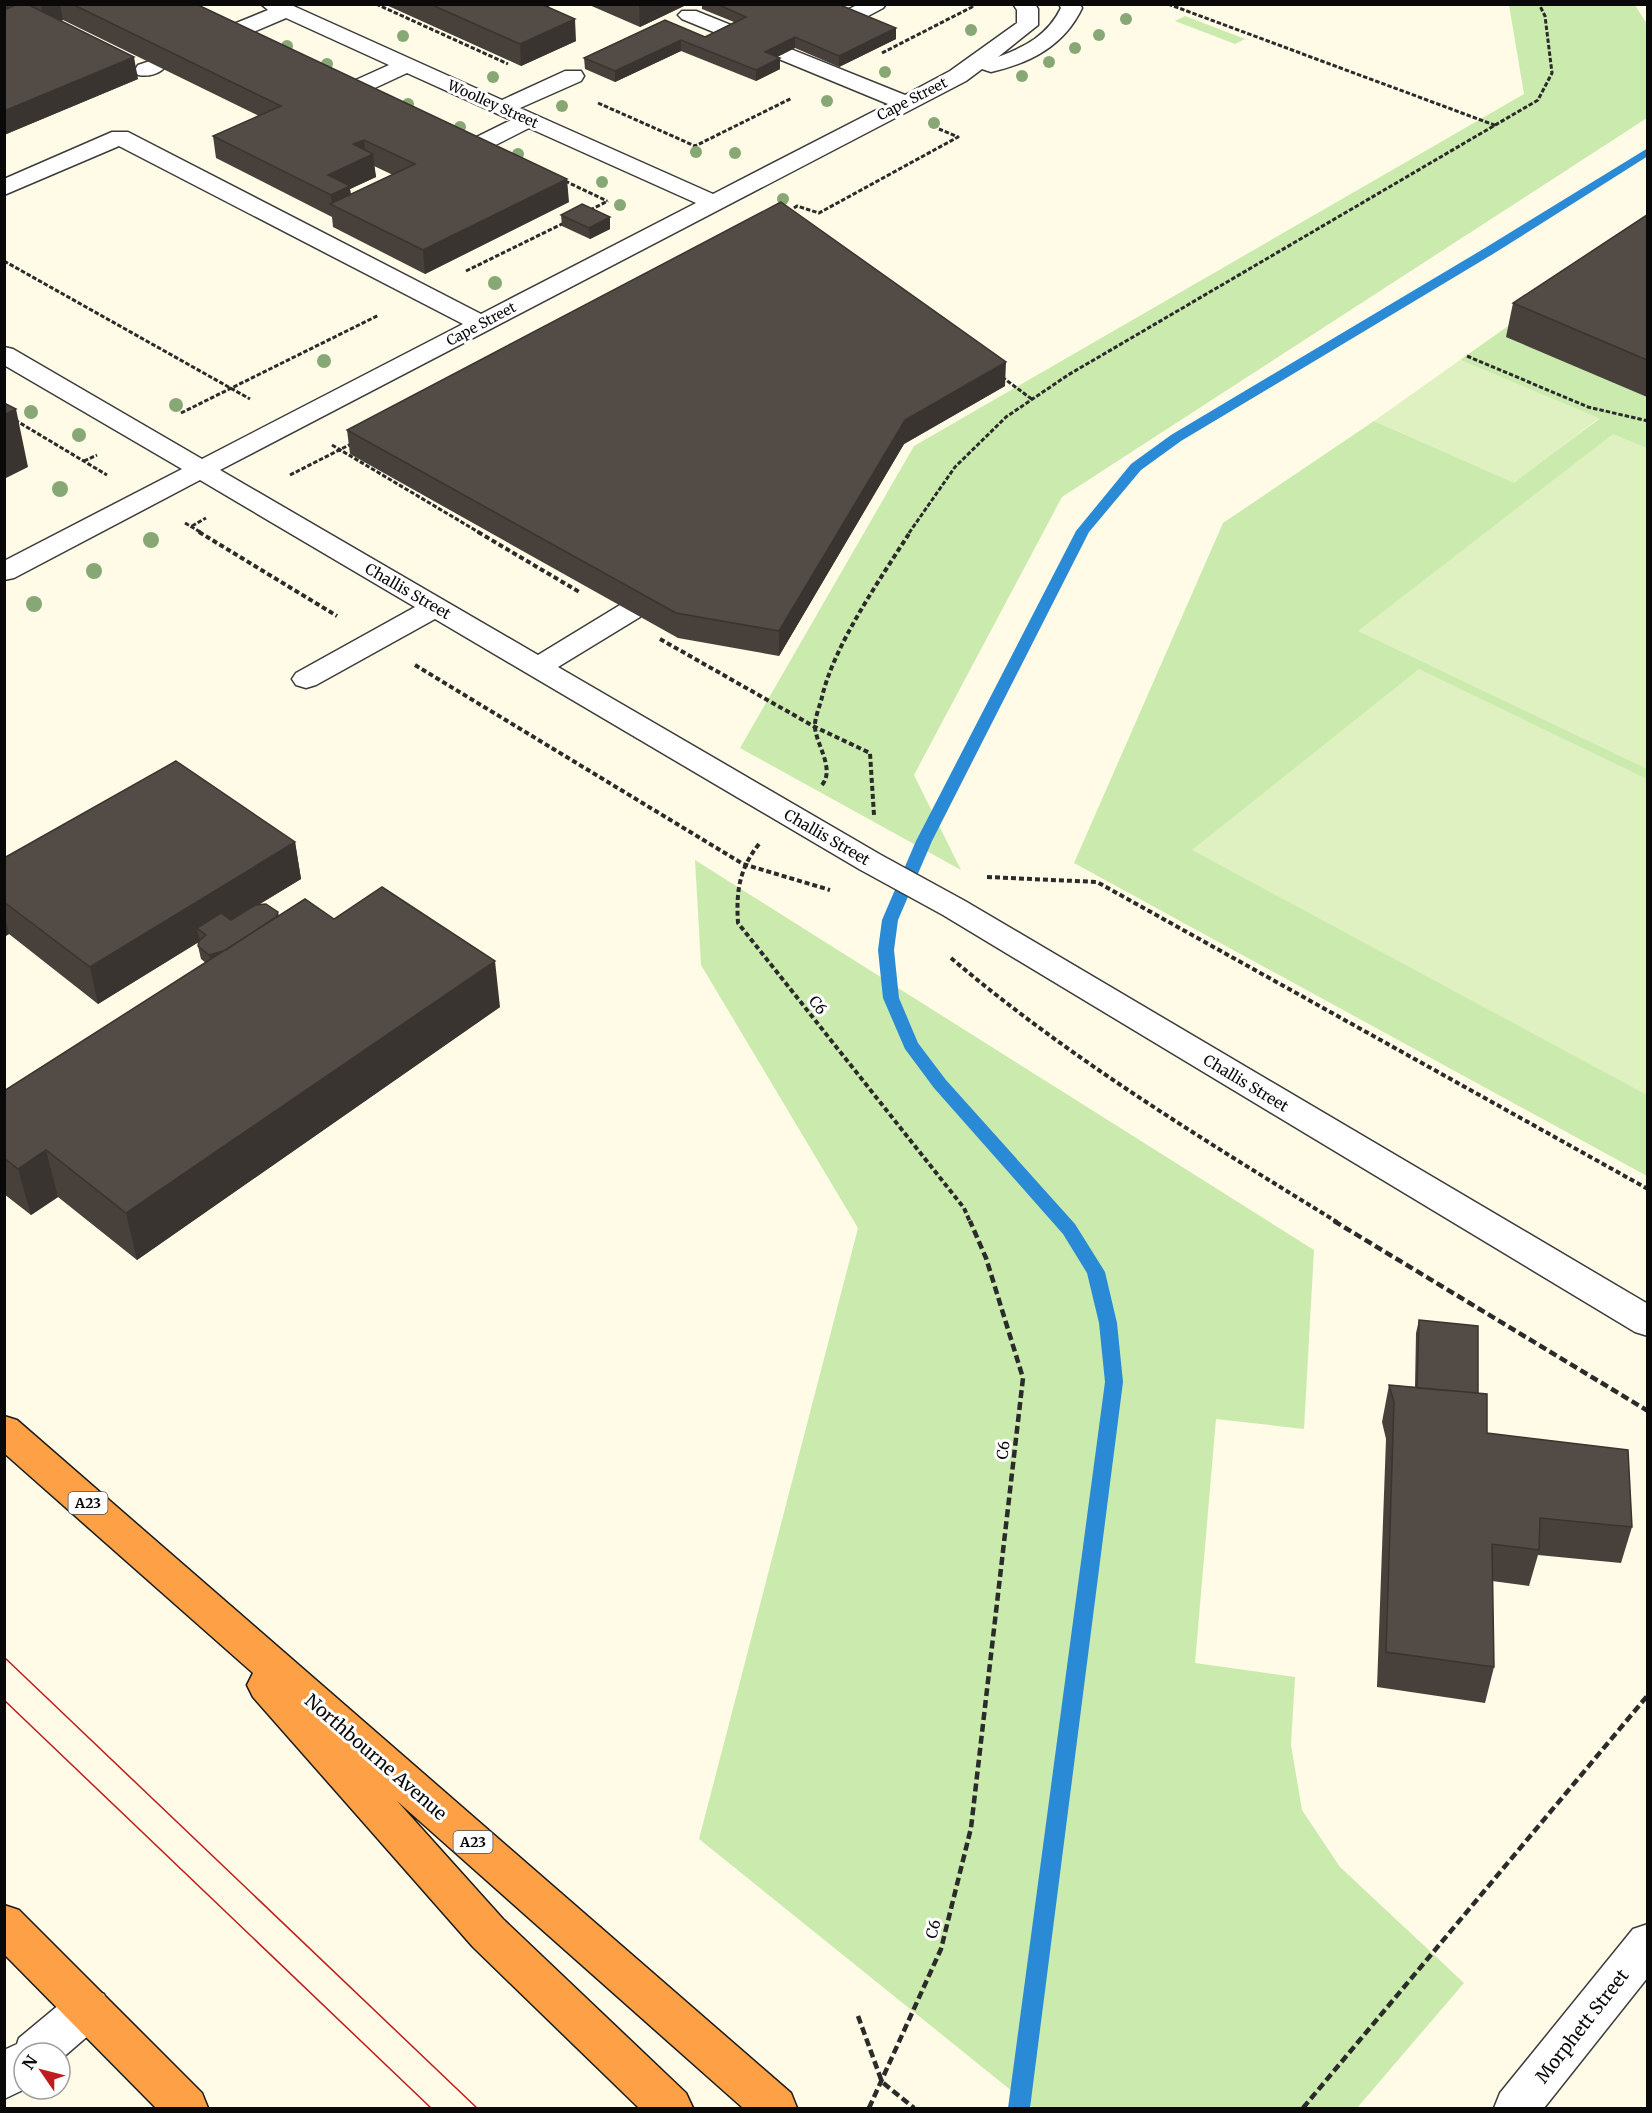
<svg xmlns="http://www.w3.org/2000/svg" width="1652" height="2113" viewBox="0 0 1652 2113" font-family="Merriweather,serif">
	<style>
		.green { fill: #cbebae }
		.pitch { fill: #dff1c1 }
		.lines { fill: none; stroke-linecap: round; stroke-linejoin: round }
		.stream { fill: #2a8ad5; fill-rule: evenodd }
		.minor-casing { stroke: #3c3c3c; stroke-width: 3 }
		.highway-casing { stroke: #1a1a1a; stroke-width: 3 }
		.path-far2 { stroke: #2b2b2b; stroke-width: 3; stroke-dasharray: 4.5 2; stroke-linecap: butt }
		.path-far1 { stroke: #2b2b2b; stroke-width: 4; stroke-dasharray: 5 3; stroke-linecap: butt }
		.path { stroke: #2b2b2b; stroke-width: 4.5; stroke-dasharray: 8 4; stroke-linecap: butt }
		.minor { fill: #fff; fill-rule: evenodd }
		.highway { fill: #fea045; fill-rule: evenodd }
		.tram { stroke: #c01b1d; stroke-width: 1.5 }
		.tree { fill: #87a775 }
		.wall { fill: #47403b; fill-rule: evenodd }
		.shaded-wall { fill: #3a3430 }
		.building { fill: #534b45; stroke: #3a3430; stroke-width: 1.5 }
		.labels { text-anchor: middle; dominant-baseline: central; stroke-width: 6; stroke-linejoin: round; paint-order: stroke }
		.far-street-label { font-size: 14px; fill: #090909; stroke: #fff }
		.shield { fill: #fff; stroke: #535353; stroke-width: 1.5 }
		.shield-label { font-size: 14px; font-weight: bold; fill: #090909 }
		.street-label { font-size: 15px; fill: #090909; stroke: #fff }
		.near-street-label { font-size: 18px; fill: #090909; stroke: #fff }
	</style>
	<rect width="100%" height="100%" fill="#fffbe6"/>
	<path class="green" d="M 1509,5 L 1635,5 L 1647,24 L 1647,118 L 1062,497 L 914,775 L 961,870 L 740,748 L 914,446 L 1524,94 Z
		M 1185,16 L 1245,39 L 1235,44 L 1175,21 Z
		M 1511,324 L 1507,337 L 1647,397 L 1647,1176 L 1074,863 L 1223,523 L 1374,421 L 1514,482 L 1599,419 L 1460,360 Z
		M 695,860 L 1314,1250 L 1304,1429 L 1216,1419 L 1195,1663 L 1295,1677 L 1291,1745 L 1302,1810 L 1340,1867 L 1464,1983 L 1357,2108 L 1033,2108 L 699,1839 L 858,1228 L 701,965 Z"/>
	<path class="pitch" d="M 1460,360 L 1599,418 L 1514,483 L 1374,421 Z
		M 1613,434 L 1647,448 L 1647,769 L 1358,631 Z
		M 1419,669 L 1647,779 L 1647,1095 L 1192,850 Z"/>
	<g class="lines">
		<path class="stream" d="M 1648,148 L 1648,156 L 1493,254 L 1181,441 L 1141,470 L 1089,532 L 932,841 L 898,920 L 894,950 L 899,998 L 918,1043 L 946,1080 L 1075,1224 L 1105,1272 L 1117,1323 L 1123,1382 L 1030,2108 L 1008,2108 L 1105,1382 L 1099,1323 L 1087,1273 L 1063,1234 L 934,1088 L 905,1049 L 883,998 L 878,950 L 882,920 L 916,841 L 1076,531 L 1131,464 L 1171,435 L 1485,248 Z"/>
		<defs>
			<path id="minor" d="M 261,4 L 289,4 L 502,100 L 565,71 L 581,71 L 584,76 L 581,81 L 520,108 L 713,194 L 888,104 L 682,19 L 678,15 L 682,11 L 696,11 L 905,95 L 950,71 L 1017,23 L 1017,10 L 1013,4 L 1035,4 L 1038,9 L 1038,25 L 998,57 C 1025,47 1048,35 1061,8 L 1059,4 L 1080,4 L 1082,8 C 1064,46 1030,63 991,72 L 982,69 L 966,81 L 220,470 L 538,655 L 620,605 L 630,603 L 640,605 L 644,611 L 640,617 L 558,667 L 881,855 L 965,901 L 1648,1304 L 1648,1336 L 1635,1332 L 943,915 L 859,869 L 435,619 L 316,685 L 306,688 L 296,685 L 292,679 L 296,673 L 415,607 L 200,480 L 14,578 L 4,580 L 4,561 L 182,469 L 4,365 L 4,347 L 13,349 L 202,459 L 463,324 L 119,146 L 4,195 L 4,179 L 112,132 L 128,132 L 481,314 L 696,203 L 529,128 L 454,166 L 438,166 L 435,161 L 438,156 L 511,120 L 407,73 L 334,107 L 318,107 L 315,102 L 318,97 L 389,65 L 286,18 L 230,42 L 214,42 L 211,37 L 214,32 L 268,10 Z
				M 859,4 L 886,4 L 883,8 L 827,38 L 811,38 L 808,33 L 811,28 Z
				M 156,59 L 164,60 L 167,65 C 160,74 149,77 138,75 L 135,70 L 138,65 Z
				M 1648,1924 L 1648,1977 L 1544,2108 L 1494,2108 L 1500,2093 L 1633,1929 Z
				M 88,1988 L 104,1994 L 110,2008 L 104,2022 L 60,2060 L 60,2053 L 24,2053 L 25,2089 L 4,2099 L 4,2050 L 17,2044 L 19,2038 L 72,1994 Z"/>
			<path id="highway" d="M 4,1416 L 17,1420 L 791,2093 L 797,2108 L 743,2108 L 397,1801 L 503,1919 L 686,2093 L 693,2108 L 639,2108 L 473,1947 L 253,1697 L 247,1685 L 253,1673 L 4,1453 Z
				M 4,1905 L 19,1910 L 202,2093 L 208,2108 L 156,2108 L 4,1954 Z"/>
		</defs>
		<use href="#minor" class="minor-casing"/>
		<use href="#highway" class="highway-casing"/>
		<path class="path-far2" d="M 376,4 L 508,64
			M 1168,4 L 1497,126
			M 882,53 L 972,7 L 973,4
			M 598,103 L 695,146 L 792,98
			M 565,181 L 607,201
			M 794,208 L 797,206 L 819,213 L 958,137 L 939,129
			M 590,210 L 608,201
			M 4,261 L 250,399
			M 466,271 L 564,223
			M 1467,356 L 1588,407 L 1648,421
			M 1002,377 L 1033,400
			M 181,413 L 379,315
			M 15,420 L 107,475
			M 332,445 L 480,533
			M 84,461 L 97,455
			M 290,475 L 353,443
			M 185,523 L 202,533
			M 192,526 L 206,518
			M 909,533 L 955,467 L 1006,417 L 1068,375 L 1538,100 L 1552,73 L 1545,16 L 1539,4"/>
		<path class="path-far1" d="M 199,532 L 337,616
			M 478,532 L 581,593
			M 660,639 L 815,727 L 870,753 L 874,815
			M 415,665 L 743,864 L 830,890
			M 822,785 C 835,769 817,746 815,728 C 814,719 820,706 822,697 C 834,645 881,578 910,532
			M 759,844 C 739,869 736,892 738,923 L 964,1208 L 970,1222
			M 987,877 L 1097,882 L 1648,1189
			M 951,958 C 1070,1059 1204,1140 1337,1222"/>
		<path class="path" d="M 1334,1221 L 1648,1411
			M 858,2016 L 882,2082 L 914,2108
			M 869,2108 L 941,1949 L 971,1828 L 1023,1378 L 986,1258 L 970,1221
			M 1303,2108 L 1648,1695"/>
		<use href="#minor" class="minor"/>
		<use href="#highway" class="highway"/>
		<path class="tram" d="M 4,1657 L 477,2108
			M 4,1700 L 431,2108"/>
	</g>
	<g class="tree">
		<circle cx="1126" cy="19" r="6"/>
		<circle cx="971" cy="30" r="6"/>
		<circle cx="1099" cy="35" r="6"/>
		<circle cx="403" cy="36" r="6"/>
		<circle cx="287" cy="46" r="6"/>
		<circle cx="1075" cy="48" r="6"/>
		<circle cx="1049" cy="62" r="6"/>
		<circle cx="327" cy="64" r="6"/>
		<circle cx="885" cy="72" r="6"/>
		<circle cx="1022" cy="76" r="6"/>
		<circle cx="493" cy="77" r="6"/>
		<circle cx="827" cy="101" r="6"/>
		<circle cx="408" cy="104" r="6"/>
		<circle cx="562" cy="106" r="6"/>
		<circle cx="934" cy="123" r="6"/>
		<circle cx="460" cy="127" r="6"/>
		<circle cx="696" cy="152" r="6"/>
		<circle cx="735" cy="153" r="6"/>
		<circle cx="518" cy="154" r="6"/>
		<circle cx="602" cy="182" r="6"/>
		<circle cx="783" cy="199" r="6"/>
		<circle cx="620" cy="205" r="6"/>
		<circle cx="495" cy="283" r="7"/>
		<circle cx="324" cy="361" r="7"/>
		<circle cx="176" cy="405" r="7"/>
		<circle cx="31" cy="412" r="7"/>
		<circle cx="79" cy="435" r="7"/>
		<circle cx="60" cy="489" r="8"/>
		<circle cx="151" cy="540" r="8"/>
		<circle cx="94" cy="571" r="8"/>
		<circle cx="34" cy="604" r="8"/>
	</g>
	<path class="wall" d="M 4,4 L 196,4 L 569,202 L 425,274 L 333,227 L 332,217 L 216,158 L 213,136 L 259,116 L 63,20 L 60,21 L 138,79 L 4,135 ZM 374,166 L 393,175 L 351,195 L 350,189 L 376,177 Z
		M 384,4 L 554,4 L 547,7 L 576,41 L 521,66 Z
		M 587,4 L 686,4 L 686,5 L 640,27 Z
		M 702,4 L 838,4 L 896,39 L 839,67 L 795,48 L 777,57 L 780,58 L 780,69 L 756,81 L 681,51 L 615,82 L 585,69 L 584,58 L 665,20 L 705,37 L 734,22 L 702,9 Z
		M 561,215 L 610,229 L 590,239 L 562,226 Z
		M 1647,215 L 1647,397 L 1506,337 L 1513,303 Z
		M 1005,386 L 904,444 L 779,656 L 678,638 L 350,454 L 347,430 Z
		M 295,842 L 301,879 L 259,904 L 278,912 L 279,916 L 334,919 L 500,1007 L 137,1260 L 58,1197 L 31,1215 L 4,1194 L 4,1091 L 206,963 L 201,959 L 198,946 L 199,942 L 98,1004 L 9,934 L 4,937 L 4,858 Z
		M 1419,1320 L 1478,1393 L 1487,1433 L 1632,1527 L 1621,1563 L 1538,1555 L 1529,1586 L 1492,1581 L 1494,1667 L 1485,1703 L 1377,1687 L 1386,1439 L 1382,1422 L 1389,1385 L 1415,1387 L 1416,1333 Z"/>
	<path class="shaded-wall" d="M 4,4 L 8,4 L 9,8 L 4,10 Z
		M 42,4 L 60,4 L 63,20 L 45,27 L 41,5 Z
		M 523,4 L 554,4 L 524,18 Z
		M 639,4 L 686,4 L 686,5 L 640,27 Z
		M 575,19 L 576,41 L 521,66 L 520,44 Z
		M 896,28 L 896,39 L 839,67 L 839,56 Z
		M 795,37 L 795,48 L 765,63 L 765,52 Z
		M 681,40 L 681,51 L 615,82 L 615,71 Z
		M 134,57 L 138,79 L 4,135 L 4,111 Z
		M 780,58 L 780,69 L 756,81 L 756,70 Z
		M 364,140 L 366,157 L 373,154 L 376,177 L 350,189 L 352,209 L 332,205 L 328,175 L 353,144 Z
		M 567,179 L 569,202 L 425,274 L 423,250 Z
		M 610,217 L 610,229 L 590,239 L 589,228 Z
		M 1006,362 L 1005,386 L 904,444 L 779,656 L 779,631 L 905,420 Z
		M 16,409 L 28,467 L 4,479 L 4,415 Z
		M 295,842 L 301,879 L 206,937 L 206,935 L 197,928 L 200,941 L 98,1004 L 90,967 Z
		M 6,921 L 9,934 L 4,937 L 4,922 Z
		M 227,949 L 212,968 L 209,955 Z
		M 495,961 L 500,1007 L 137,1260 L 126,1213 Z
		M 46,1150 L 58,1197 L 31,1215 L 18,1169 Z"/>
	<path class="building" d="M 18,4 L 27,4 L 134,57 L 4,111 L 4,10 Z
		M 72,4 L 196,4 L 567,179 L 423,250 L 330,204 L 415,164 L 364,140 L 353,144 L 373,154 L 328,175 L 350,186 L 331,195 L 213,136 L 281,106 Z
		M 430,4 L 541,4 L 575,19 L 520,44 Z
		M 717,4 L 838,4 L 896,28 L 839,56 L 795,37 L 765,52 L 780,58 L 756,70 L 681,40 L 615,71 L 584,58 L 665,20 L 705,37 L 746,17 Z
		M 781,202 L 1006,362 L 905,420 L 779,631 L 676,613 L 347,430 Z
		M 582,204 L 610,217 L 589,228 L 561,215 Z
		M 1647,215 L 1647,360 L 1513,303 Z
		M 4,403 L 16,409 L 4,415 Z
		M 176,761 L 295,842 L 90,967 L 4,902 L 4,858 Z
		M 382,887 L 495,961 L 126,1213 L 46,1150 L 18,1169 L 4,1158 L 4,1091 L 305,899 L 334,919 Z
		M 266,904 L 278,912 L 276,917 L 226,950 L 209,955 L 198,946 L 199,941 L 206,935 L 197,928 L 221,913 L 231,920 L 255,905 Z
		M 1419,1320 L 1478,1326 L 1478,1393 L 1417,1388 Z
		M 1389,1385 L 1487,1394 L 1487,1433 L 1628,1450 L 1632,1527 L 1540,1518 L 1539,1550 L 1492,1544 L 1494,1667 L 1386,1652 L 1394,1402 Z"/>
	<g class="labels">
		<g class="far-street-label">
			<text transform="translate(912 99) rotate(-27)">Cape Street</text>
			<text transform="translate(493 104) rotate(24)">Woolley Street</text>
			<text transform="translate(481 324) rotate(-28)">Cape Street</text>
		</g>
		<g class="shield">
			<rect x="68.5" y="1492" width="39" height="22" rx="4.5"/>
			<rect x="453.5" y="1831" width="39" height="22" rx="4.5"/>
		</g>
		<g class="shield-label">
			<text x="88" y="1503">A23</text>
			<text x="473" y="1842">A23</text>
		</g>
		<g class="street-label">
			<text transform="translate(408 591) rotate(30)">Challis Street</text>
			<text transform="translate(827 837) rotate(30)">Challis Street</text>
			<text transform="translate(818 1005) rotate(52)">C6</text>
			<text transform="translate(1246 1083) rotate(31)">Challis Street</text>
			<text transform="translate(1003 1450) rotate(-83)">C6</text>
			<text transform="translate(933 1929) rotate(-76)">C6</text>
		</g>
		<g class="near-street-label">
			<text transform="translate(376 1757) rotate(41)">Northbourne Avenue</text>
			<text transform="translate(1582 2026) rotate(-52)">Morphett Street</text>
		</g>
	</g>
	<rect width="1652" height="2113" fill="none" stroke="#090909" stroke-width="12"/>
	<g transform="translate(42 2071) rotate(305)"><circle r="28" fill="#ffffff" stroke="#9d9d9d" stroke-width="1.5"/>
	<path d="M0-4.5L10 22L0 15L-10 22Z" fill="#c01b1d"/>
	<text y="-9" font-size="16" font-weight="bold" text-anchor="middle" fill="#090909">N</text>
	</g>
</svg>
